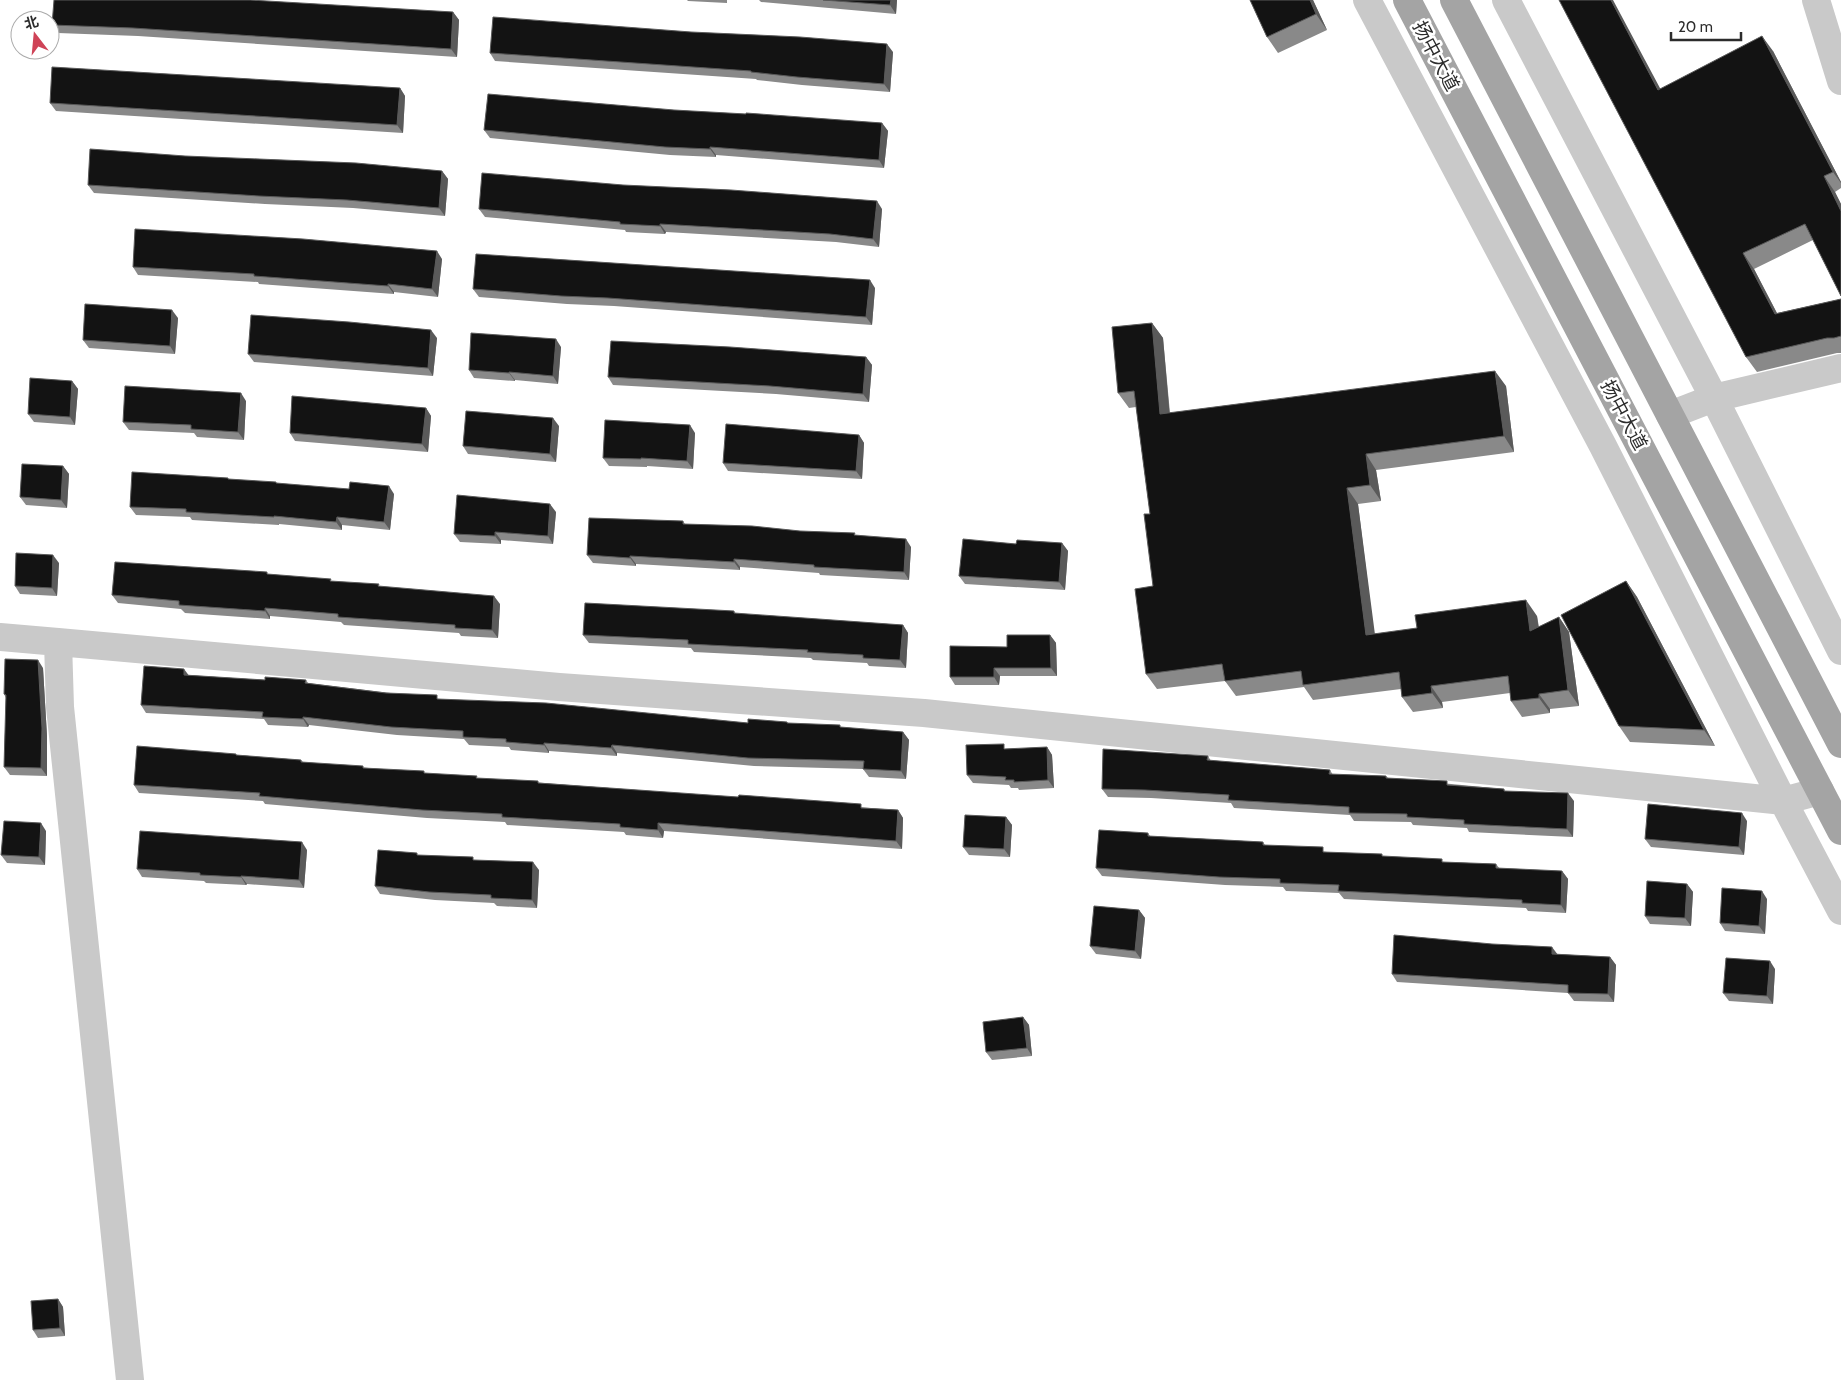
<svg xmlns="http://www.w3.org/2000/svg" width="1841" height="1380" viewBox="0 0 1841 1380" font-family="Cabin,'Noto Sans SC',sans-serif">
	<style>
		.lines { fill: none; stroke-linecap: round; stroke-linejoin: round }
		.minor { stroke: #c9c9c9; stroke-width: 28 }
		.major { stroke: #a4a4a4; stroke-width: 28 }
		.wall { fill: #898989 }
		.shaded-wall { fill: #5a5a5a }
		.building { fill: #131313; stroke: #5a5a5a }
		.labels { text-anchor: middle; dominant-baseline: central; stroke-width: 5; stroke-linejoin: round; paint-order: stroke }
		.street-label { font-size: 19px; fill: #2c2c2c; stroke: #fff }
	</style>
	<rect width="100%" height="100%" fill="#fff"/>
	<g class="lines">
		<path class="minor" d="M 1367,0 L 1603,446 L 1783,801 L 1841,911
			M 1506,0 L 1714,398 L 1841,651
			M 1816,0 L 1841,81
			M 1670,415 L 1714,398 L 1841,368
			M 0,637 L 58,642 L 60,707 L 130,1380
			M 58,642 L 559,687 L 924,713 L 1783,801 L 1820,791"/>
		<path class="major" d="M 1407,0 L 1841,831
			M 1454,0 L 1841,744"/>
	</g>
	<path class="wall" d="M 687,0 L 727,0 L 727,3 L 688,1 Z
		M 759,0 L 897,0 L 896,14 L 761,2 Z
		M 1250,0 L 1313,0 L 1327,30 L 1278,53 L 1267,37 Z
		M 453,12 L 459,20 L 457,57 L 138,36 L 58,33 L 52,25 Z
		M 1773,51 L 1841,182 L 1841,188 L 1835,192 L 1841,204 L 1841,296 L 1813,240 L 1754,269 L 1777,313 L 1841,299 L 1841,353 L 1837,353 L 1757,372 L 1746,357 L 1660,89 Z
		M 893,52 L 890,92 L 802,85 L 757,80 L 756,79 L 495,61 L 490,53 Z
		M 400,88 L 405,96 L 403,133 L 56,111 L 50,103 Z
		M 674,110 L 882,123 L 888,131 L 884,168 L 716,155 L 716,157 L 670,155 L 490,138 L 484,130 Z
		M 185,156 L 442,171 L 448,179 L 445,216 L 353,208 L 265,204 L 94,193 L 88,185 Z
		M 479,209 L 882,209 L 879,247 L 836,242 L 666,232 L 665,234 L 626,232 L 625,230 L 485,217 Z
		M 442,259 L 438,297 L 394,292 L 394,294 L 259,284 L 258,282 L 138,275 L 133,267 Z
		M 875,288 L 872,325 L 614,306 L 567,304 L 479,297 L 473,289 Z
		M 178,318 L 175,354 L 89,348 L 83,340 Z
		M 1152,323 L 1163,338 L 1170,413 L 1506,386 L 1514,452 L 1376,470 L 1381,501 L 1358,504 L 1374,634 L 1537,616 L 1539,627 L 1559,617 L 1569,632 L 1579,706 L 1550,709 L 1550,713 L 1522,717 L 1511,701 L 1510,693 L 1442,702 L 1443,708 L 1413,712 L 1402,697 L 1401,689 L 1313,700 L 1304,687 L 1236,696 L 1225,681 L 1157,689 L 1146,674 L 1153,586 L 1150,514 L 1136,407 L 1129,408 L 1118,393 Z
		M 437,338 L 433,376 L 254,362 L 248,354 Z
		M 561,347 L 558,384 L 515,380 L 515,381 L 474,378 L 469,370 Z
		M 866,357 L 872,365 L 869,402 L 776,394 L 613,385 L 608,377 Z
		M 72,381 L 78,389 L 75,425 L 34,422 L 28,414 Z
		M 246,401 L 244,440 L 197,437 L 194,433 L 129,430 L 123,422 Z
		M 426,408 L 431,416 L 428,452 L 295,441 L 290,433 Z
		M 559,426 L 556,462 L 468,454 L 463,446 Z
		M 695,433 L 693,469 L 647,466 L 647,467 L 609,466 L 603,458 Z
		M 859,435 L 864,443 L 862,479 L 728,471 L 723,463 Z
		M 63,466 L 69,474 L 67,508 L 26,505 L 20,497 Z
		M 229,479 L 394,494 L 390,530 L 342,525 L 342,530 L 279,524 L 279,525 L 192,520 L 190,517 L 136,515 L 130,507 Z
		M 556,512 L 553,544 L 501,540 L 501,544 L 460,542 L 454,534 Z
		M 683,521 L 685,524 L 856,535 L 911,547 L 909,580 L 820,575 L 819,573 L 740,567 L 740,570 L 636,564 L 636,566 L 593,563 L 587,555 Z
		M 1062,543 L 1068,551 L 1065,590 L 965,584 L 959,576 L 1016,544 Z
		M 59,563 L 57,596 L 20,594 L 15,586 Z
		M 269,574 L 380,587 L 500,604 L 498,638 L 461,636 L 459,633 L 344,625 L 341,622 L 270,616 L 270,619 L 185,613 L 181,609 L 118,603 L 112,595 Z
		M 1626,581 L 1637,597 L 1715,746 L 1630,742 L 1619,726 Z
		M 734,611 L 736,614 L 903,625 L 908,633 L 906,668 L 869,666 L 867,663 L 813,660 L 811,658 L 694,652 L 691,648 L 589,643 L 583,635 Z
		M 1050,635 L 1056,643 L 1057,676 L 1000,676 L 999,685 L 955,685 L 950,677 L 1007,647 Z
		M 43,668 L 47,736 L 47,776 L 10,775 L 4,767 L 6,698 L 4,694 Z
		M 189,675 L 265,680 L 306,680 L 308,683 L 440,699 L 748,723 L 787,722 L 788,723 L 903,732 L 909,740 L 906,779 L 869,777 L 863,769 L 754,766 L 617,753 L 617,756 L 549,751 L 549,753 L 511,750 L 509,747 L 469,745 L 464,739 L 397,735 L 309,725 L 308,727 L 268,725 L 264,719 L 146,713 L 141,705 Z
		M 1047,747 L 1052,755 L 1054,788 L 1019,790 L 1018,788 L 1011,788 L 1009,785 L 973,783 L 967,775 Z
		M 238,755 L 301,760 L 303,762 L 478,778 L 898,810 L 903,818 L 902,849 L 664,831 L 663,838 L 626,835 L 624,832 L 507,825 L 505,822 L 427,818 L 265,804 L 263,801 L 139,793 L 134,785 Z
		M 1208,756 L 1211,761 L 1330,770 L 1333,775 L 1386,776 L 1388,778 L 1504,789 L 1505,791 L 1574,801 L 1573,837 L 1469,832 L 1467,828 L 1413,825 L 1411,822 L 1354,821 L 1350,815 L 1234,808 L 1231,803 L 1151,798 L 1108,797 L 1102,789 Z
		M 1006,817 L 1012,825 L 1010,857 L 969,855 L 963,847 Z
		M 1747,821 L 1744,855 L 1651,847 L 1645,839 Z
		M 46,831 L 45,865 L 7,863 L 1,855 Z
		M 1148,833 L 1150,836 L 1263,842 L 1265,845 L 1327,852 L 1445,862 L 1496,864 L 1500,869 L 1562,871 L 1568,879 L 1566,913 L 1528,911 L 1526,908 L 1344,899 L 1339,893 L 1286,891 L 1283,887 L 1225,885 L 1102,876 L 1096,868 Z
		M 307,850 L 304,888 L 247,884 L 246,885 L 206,883 L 204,881 L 142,877 L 137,869 Z
		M 419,855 L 475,860 L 539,870 L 537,908 L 497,906 L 494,903 L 435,900 L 380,894 L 375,886 Z
		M 1687,884 L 1693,892 L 1691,926 L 1650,924 L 1645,916 Z
		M 1767,899 L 1765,934 L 1725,931 L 1720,923 Z
		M 1139,910 L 1145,918 L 1141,959 L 1096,954 L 1090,946 Z
		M 1557,954 L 1610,957 L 1616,965 L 1614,1002 L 1574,1001 L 1568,993 L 1397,982 L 1392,974 Z
		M 1775,969 L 1773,1004 L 1729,1001 L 1723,993 Z
		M 1023,1017 L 1029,1025 L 1032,1056 L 992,1060 L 986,1052 Z
		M 58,1299 L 63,1307 L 65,1336 L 38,1338 L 33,1330 Z"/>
	<path class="shaded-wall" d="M 891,0 L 897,0 L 896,14 L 890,5 Z
		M 1310,0 L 1313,0 L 1327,30 L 1316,14 Z
		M 1611,0 L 1613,0 L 1669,105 L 1658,90 Z
		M 453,12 L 459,20 L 457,57 L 451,49 Z
		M 1762,36 L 1773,51 L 1841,182 L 1841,183 L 1833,172 Z
		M 887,44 L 893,52 L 890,92 L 884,84 Z
		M 400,88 L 405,96 L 403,133 L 397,125 Z
		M 882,123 L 888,131 L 884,168 L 879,160 Z
		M 710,147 L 716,155 L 716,157 L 710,149 Z
		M 442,171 L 448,179 L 445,216 L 439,208 Z
		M 1824,176 L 1835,192 L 1841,204 L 1841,211 Z
		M 877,201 L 882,209 L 879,247 L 873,239 Z
		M 660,224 L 666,232 L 665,234 L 660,226 Z
		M 437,251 L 442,259 L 438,297 L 432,289 Z
		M 1743,253 L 1754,269 L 1785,329 L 1775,314 Z
		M 870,280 L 875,288 L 872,325 L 866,317 Z
		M 388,284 L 394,292 L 394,294 L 388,286 Z
		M 172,310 L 178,318 L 175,354 L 170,346 Z
		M 1152,323 L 1163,338 L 1171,430 L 1160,414 Z
		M 431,330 L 437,338 L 433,376 L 428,368 Z
		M 556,339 L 561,347 L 558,384 L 553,376 Z
		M 866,357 L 872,365 L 869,402 L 863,394 Z
		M 1495,371 L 1506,386 L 1514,452 L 1504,436 Z
		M 509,372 L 515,380 L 515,381 L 509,373 Z
		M 72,381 L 78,389 L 75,425 L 70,417 Z
		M 241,393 L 246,401 L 244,440 L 238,432 Z
		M 426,408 L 431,416 L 428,452 L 422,444 Z
		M 553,418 L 559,426 L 556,462 L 550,454 Z
		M 690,425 L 695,433 L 693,469 L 687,461 Z
		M 859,435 L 864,443 L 862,479 L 856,471 Z
		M 1366,454 L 1376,470 L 1381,501 L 1370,485 Z
		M 63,466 L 69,474 L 67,508 L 61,500 Z
		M 389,486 L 394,494 L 390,530 L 384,522 Z
		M 1347,488 L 1358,504 L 1377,650 L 1366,635 Z
		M 550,504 L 556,512 L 553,544 L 548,536 Z
		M 337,517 L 342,525 L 342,530 L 336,522 Z
		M 495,532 L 501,540 L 501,544 L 495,536 Z
		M 906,539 L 911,547 L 909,580 L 904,572 Z
		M 1062,543 L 1068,551 L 1065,590 L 1059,582 Z
		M 53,555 L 59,563 L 57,596 L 52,588 Z
		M 630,556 L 636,564 L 636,566 L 630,558 Z
		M 734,559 L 740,567 L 740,570 L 734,562 Z
		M 1626,581 L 1637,597 L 1715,746 L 1704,730 Z
		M 494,596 L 500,604 L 498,638 L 492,630 Z
		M 1526,600 L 1537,616 L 1541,647 L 1530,631 Z
		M 265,608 L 270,616 L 270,619 L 265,611 Z
		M 1559,617 L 1569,632 L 1579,706 L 1568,690 Z
		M 903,625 L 908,633 L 906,668 L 900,660 Z
		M 1050,635 L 1056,643 L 1057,676 L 1051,668 Z
		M 38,660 L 43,668 L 47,736 L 47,776 L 41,768 Z
		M 994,668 L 1000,676 L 999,685 L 994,677 Z
		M 184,669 L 190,677 L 184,675 Z
		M 1431,686 L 1442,702 L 1443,708 L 1432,693 Z
		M 1539,694 L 1550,709 L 1550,713 L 1539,698 Z
		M 303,717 L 309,725 L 308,727 L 303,719 Z
		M 903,732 L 909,740 L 906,779 L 901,771 Z
		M 544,743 L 549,751 L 549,753 L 544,745 Z
		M 612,745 L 617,753 L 617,756 L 611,748 Z
		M 1047,747 L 1052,755 L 1054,788 L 1048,780 Z
		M 1568,793 L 1574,801 L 1573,837 L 1567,829 Z
		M 898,810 L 903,818 L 902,849 L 896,841 Z
		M 1742,813 L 1747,821 L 1744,855 L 1739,847 Z
		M 1006,817 L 1012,825 L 1010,857 L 1004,849 Z
		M 41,823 L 46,831 L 45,865 L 39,857 Z
		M 658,823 L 664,831 L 663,838 L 658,830 Z
		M 302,842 L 307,850 L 304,888 L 299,880 Z
		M 533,862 L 539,870 L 537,908 L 532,900 Z
		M 1562,871 L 1568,879 L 1566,913 L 1561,905 Z
		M 241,876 L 247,884 L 246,885 L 241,877 Z
		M 1687,884 L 1693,892 L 1691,926 L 1685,918 Z
		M 1762,891 L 1767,899 L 1765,934 L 1759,926 Z
		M 1139,910 L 1145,918 L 1141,959 L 1135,951 Z
		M 1552,947 L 1558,955 L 1552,954 Z
		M 1610,957 L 1616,965 L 1614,1002 L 1608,994 Z
		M 1770,961 L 1775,969 L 1773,1004 L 1767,996 Z
		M 1023,1017 L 1029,1025 L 1032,1056 L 1027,1048 Z
		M 58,1299 L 63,1307 L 65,1336 L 60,1328 Z"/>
	<path class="building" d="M 54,0 L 250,0 L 453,12 L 451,49 L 133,28 L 52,25 Z
		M 823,0 L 891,0 L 890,5 Z
		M 1250,0 L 1310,0 L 1316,14 L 1267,37 Z
		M 1559,0 L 1611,0 L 1658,90 L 1762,36 L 1833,172 L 1824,176 L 1841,211 L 1841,296 L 1805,224 L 1743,253 L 1775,314 L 1841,299 L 1841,336 L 1834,338 L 1827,338 L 1746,357 Z
		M 493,17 L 691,32 L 800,37 L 887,44 L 884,84 L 797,77 L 751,72 L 751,71 L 490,53 Z
		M 52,67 L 400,88 L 397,125 L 50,103 Z
		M 488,94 L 674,110 L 746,114 L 746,113 L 882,123 L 879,160 L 710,147 L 710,149 L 665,147 L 484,130 Z
		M 90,149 L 185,156 L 356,163 L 442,171 L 439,208 L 347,200 L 259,196 L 88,185 Z
		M 482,173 L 623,185 L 731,190 L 877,201 L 873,239 L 830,234 L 660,224 L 660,226 L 620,224 L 620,222 L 479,209 Z
		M 135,229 L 303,239 L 437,251 L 432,289 L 388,284 L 388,286 L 254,276 L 254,274 L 133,267 Z
		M 476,254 L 870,280 L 866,317 L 608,298 L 561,296 L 473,289 Z
		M 85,304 L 172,310 L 170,346 L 83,340 Z
		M 251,315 L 349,322 L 431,330 L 428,368 L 248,354 Z
		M 1152,323 L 1160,414 L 1495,371 L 1504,436 L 1366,454 L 1370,485 L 1347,488 L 1366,635 L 1417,628 L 1415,615 L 1526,600 L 1530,631 L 1559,617 L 1568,690 L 1539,694 L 1539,698 L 1511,701 L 1508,676 L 1431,686 L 1432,693 L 1402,697 L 1399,672 L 1303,685 L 1301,671 L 1225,681 L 1222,664 L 1146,674 L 1135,589 L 1153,586 L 1144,514 L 1150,514 L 1134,391 L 1118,393 L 1112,327 Z
		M 471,333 L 556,339 L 553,376 L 509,372 L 509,373 L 469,370 Z
		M 611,341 L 730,347 L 866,357 L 863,394 L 770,386 L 608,377 Z
		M 30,378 L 72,381 L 70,417 L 28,414 Z
		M 125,386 L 241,393 L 238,432 L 191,429 L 191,425 L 123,422 Z
		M 292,396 L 426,408 L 422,444 L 290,433 Z
		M 466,411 L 553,418 L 550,454 L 463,446 Z
		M 605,420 L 690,425 L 687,461 L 641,458 L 641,459 L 603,458 Z
		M 726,424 L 859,435 L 856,471 L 723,463 Z
		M 22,464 L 63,466 L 61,500 L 20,497 Z
		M 132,472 L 228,478 L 228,479 L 276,482 L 276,483 L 349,489 L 350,482 L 389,486 L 384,522 L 337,517 L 336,522 L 274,516 L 274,517 L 186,512 L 186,509 L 130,507 Z
		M 457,495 L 550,504 L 548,536 L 495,532 L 495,536 L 454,534 Z
		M 589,518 L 683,521 L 683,524 L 752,526 L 800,531 L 855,533 L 854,535 L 906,539 L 904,572 L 814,567 L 814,565 L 734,559 L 734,562 L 630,556 L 630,558 L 587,555 Z
		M 963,539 L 1016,544 L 1017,540 L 1062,543 L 1059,582 L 959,576 Z
		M 16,553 L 53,555 L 52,588 L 15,586 Z
		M 115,562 L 267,572 L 267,574 L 331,579 L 330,581 L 379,584 L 378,586 L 494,596 L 492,630 L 455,628 L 455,625 L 338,617 L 338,614 L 265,608 L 265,611 L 179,605 L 179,601 L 112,595 Z
		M 1626,581 L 1704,730 L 1619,726 L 1561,615 Z
		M 585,603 L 734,611 L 734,613 L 903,625 L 900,660 L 863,658 L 863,655 L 807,652 L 808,650 L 688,644 L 688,640 L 583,635 Z
		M 1007,635 L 1050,635 L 1051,668 L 994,668 L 994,677 L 950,677 L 950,646 L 1007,647 Z
		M 5,659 L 38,660 L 42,728 L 41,768 L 4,767 L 6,695 L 4,694 Z
		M 144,666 L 184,669 L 184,675 L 265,680 L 265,677 L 306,680 L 305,683 L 386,693 L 437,695 L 437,699 L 546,703 L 748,723 L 748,719 L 787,722 L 787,723 L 840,725 L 840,727 L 903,732 L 901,771 L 863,769 L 864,761 L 748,758 L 612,745 L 611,748 L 544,743 L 544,745 L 506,742 L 506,739 L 463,737 L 463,731 L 391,727 L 303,717 L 303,719 L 262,717 L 263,712 L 141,705 Z
		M 1004,744 L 1004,749 L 1047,747 L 1048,780 L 1014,782 L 1014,780 L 1005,780 L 1006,777 L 967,775 L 966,745 Z
		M 137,746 L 236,754 L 236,755 L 301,760 L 301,762 L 363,766 L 363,768 L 424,771 L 424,773 L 477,776 L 476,778 L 538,781 L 538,783 L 738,797 L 739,795 L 861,804 L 861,808 L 898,810 L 896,841 L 658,823 L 658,830 L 620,827 L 620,824 L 502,817 L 502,814 L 422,810 L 259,796 L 260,793 L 134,785 Z
		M 1103,749 L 1208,756 L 1207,760 L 1330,770 L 1329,774 L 1386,776 L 1386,778 L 1447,781 L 1447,785 L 1504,789 L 1504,791 L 1568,793 L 1567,829 L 1464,824 L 1464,820 L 1407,817 L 1407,814 L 1349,813 L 1349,807 L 1228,800 L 1229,795 L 1145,790 L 1102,789 Z
		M 1648,804 L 1742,813 L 1739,847 L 1645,839 Z
		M 965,815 L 1006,817 L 1004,849 L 963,847 Z
		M 4,821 L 41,823 L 39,857 L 1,855 Z
		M 1099,830 L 1148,833 L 1148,836 L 1263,842 L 1263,845 L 1323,847 L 1323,852 L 1382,854 L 1382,856 L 1442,859 L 1442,862 L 1496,864 L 1496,868 L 1562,871 L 1561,905 L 1522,903 L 1522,900 L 1338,891 L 1339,885 L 1280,883 L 1280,879 L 1219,877 L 1096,868 Z
		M 140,831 L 302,842 L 299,880 L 241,876 L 241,877 L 200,875 L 200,873 L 137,869 Z
		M 378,850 L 417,853 L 417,855 L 473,857 L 473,860 L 533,862 L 532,900 L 491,898 L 491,895 L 429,892 L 375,886 Z
		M 1647,881 L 1687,884 L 1685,918 L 1645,916 Z
		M 1722,888 L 1762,891 L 1759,926 L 1720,923 Z
		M 1094,906 L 1139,910 L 1135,951 L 1090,946 Z
		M 1394,935 L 1492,944 L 1552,947 L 1552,954 L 1610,957 L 1608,994 L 1568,993 L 1568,985 L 1392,974 Z
		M 1726,958 L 1770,961 L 1767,996 L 1723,993 Z
		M 1023,1017 L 1027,1048 L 986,1052 L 983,1022 Z
		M 58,1299 L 60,1328 L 33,1330 L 31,1301 Z"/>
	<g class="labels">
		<g class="street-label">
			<text transform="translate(1436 56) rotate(62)">扬中大道</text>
			<text transform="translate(1624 415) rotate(62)">扬中大道</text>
		</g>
	</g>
	<g transform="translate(35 35) rotate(344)"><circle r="24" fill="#ffffff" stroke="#ababab"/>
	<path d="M0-4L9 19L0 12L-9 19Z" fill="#cf4357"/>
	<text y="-8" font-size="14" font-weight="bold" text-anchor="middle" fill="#2c2c2c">北</text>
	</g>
	<path d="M1671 32v8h70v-8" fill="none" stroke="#2c2c2c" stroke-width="2.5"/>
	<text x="1678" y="32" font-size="15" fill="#2c2c2c" stroke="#ffffff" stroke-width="4" paint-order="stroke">20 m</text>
</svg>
